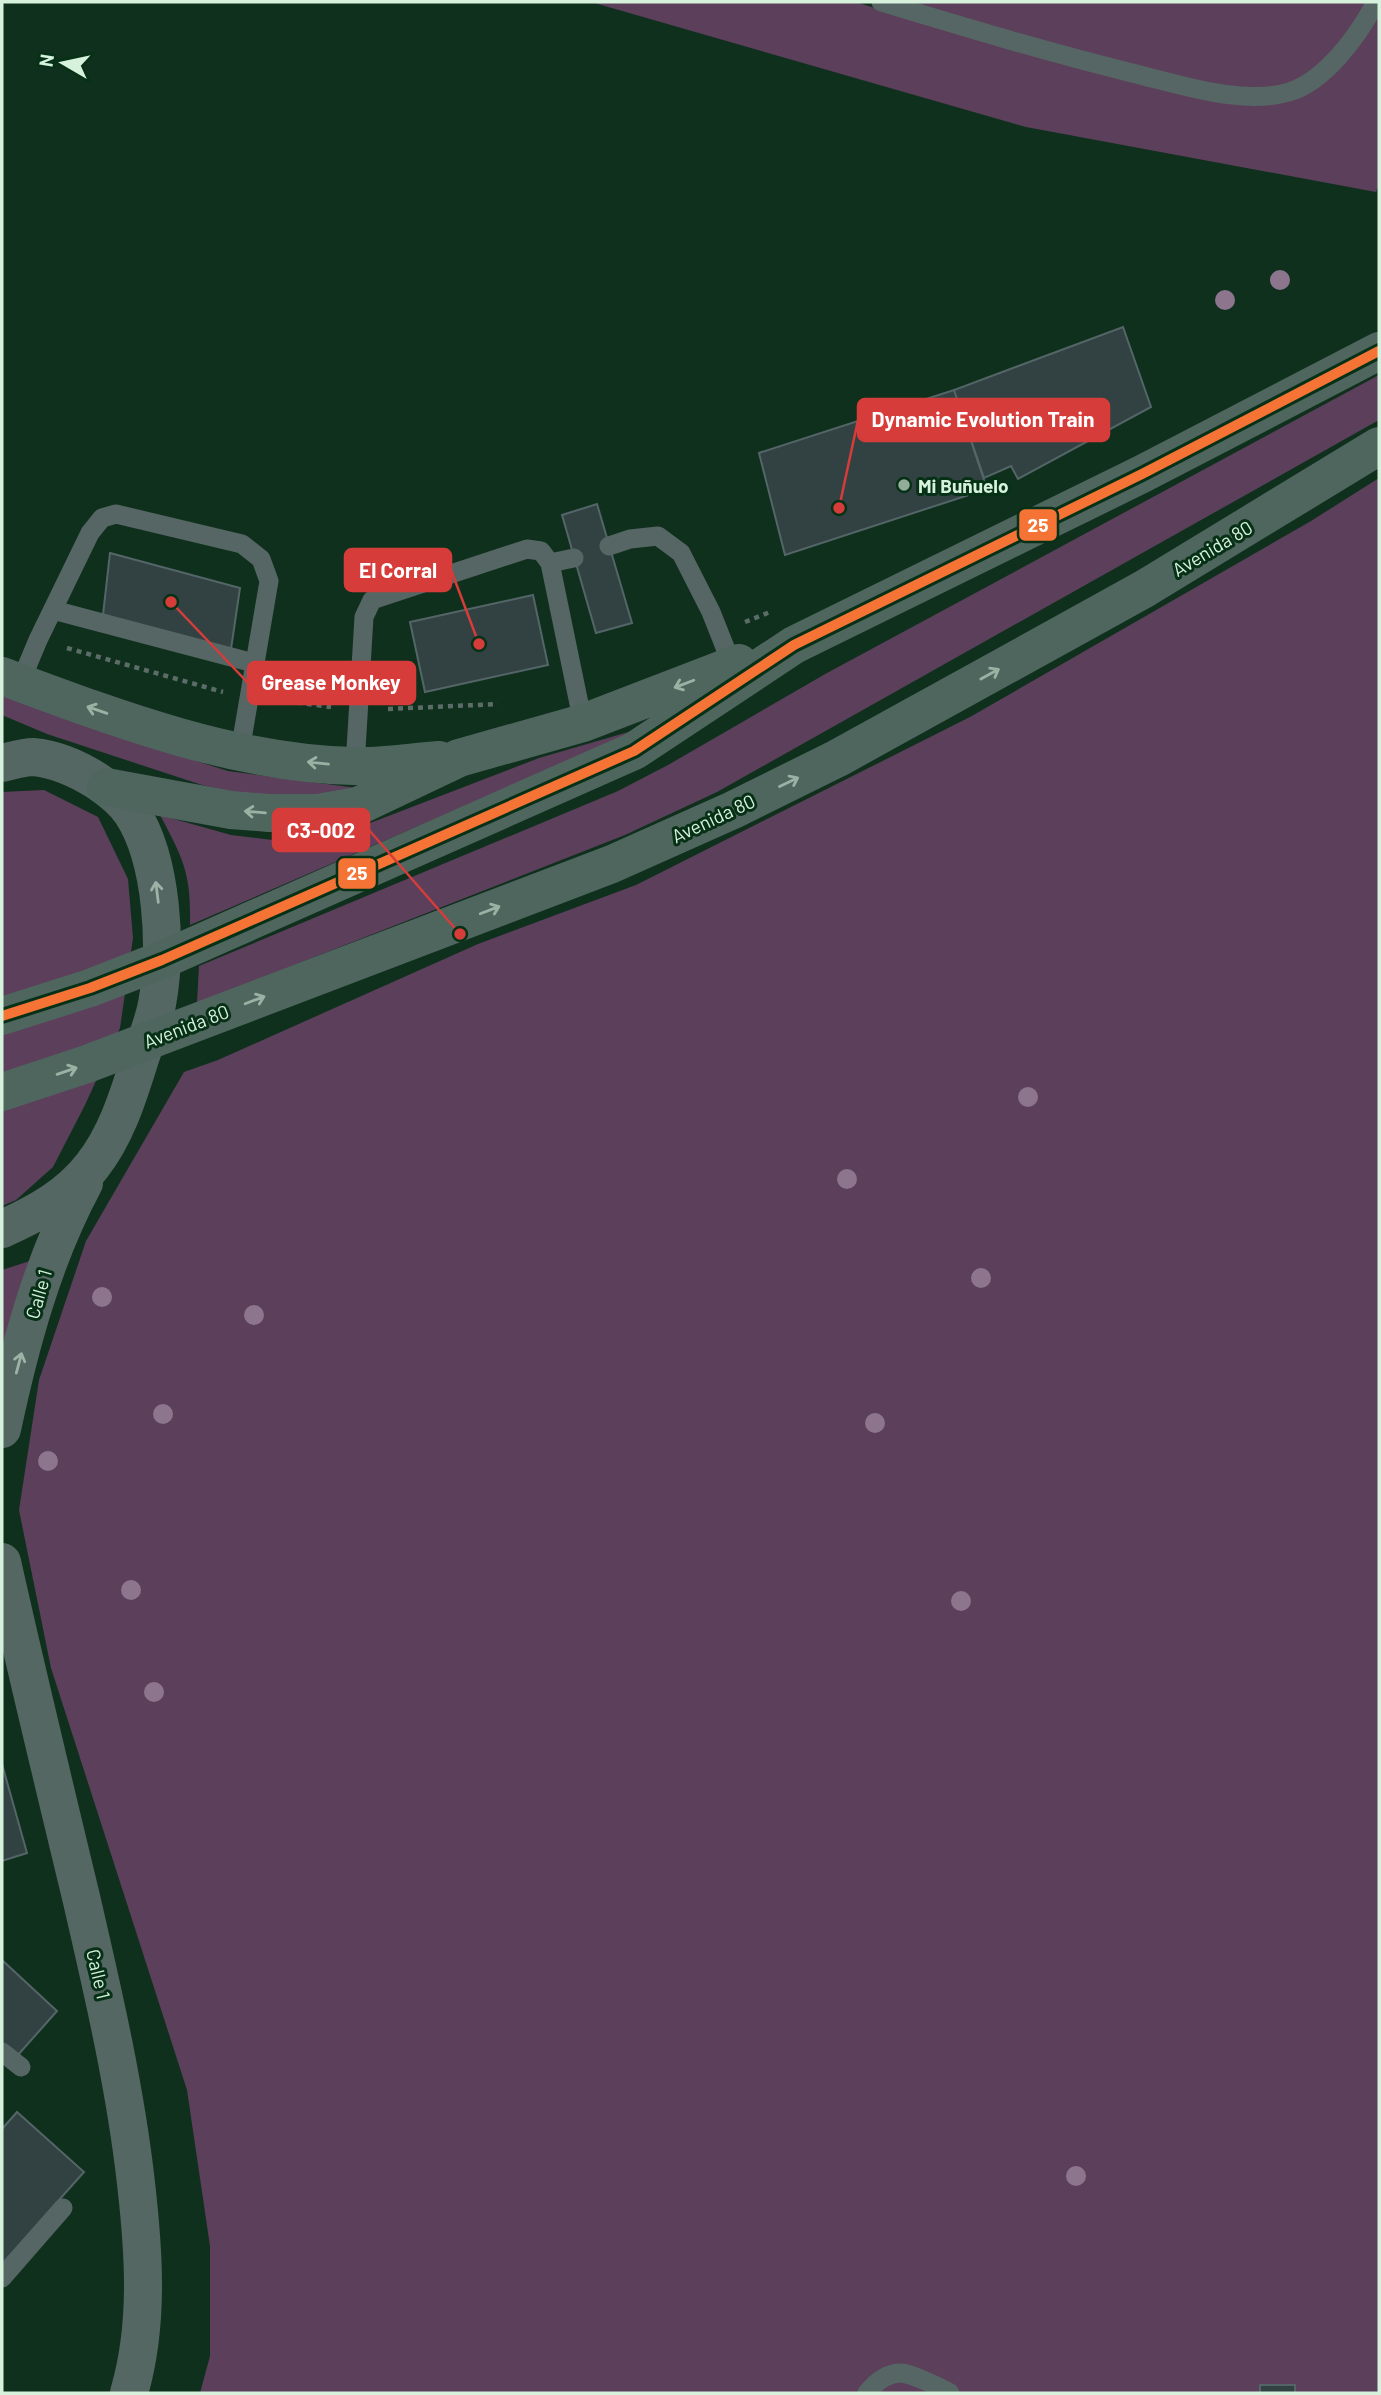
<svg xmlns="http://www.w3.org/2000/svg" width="1381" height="2395" viewBox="0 0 1381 2395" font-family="Barlow,sans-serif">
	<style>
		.green { fill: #5c3f5a }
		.building { fill: #324243; stroke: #546568; stroke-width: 2 }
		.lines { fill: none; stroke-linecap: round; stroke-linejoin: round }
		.path { stroke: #5c6c68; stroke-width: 4.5; stroke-dasharray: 5 5; stroke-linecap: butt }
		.lane { stroke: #566664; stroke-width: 19 }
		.secondary { stroke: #546763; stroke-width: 38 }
		.primary { stroke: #4f665f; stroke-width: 38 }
		.bus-1-casing { stroke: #073117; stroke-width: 16 }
		.bus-1 { stroke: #f57335; stroke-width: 10 }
		.tree { fill: #8d758e }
		.oneway { stroke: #99b2a4 }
		.oneway2 { stroke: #9cb3a6 }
		.poi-dot { fill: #91ad9a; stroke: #073117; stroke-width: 2.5 }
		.labels { text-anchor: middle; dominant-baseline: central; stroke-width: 6; stroke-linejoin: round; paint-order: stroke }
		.poi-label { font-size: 19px; font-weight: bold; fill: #d6f1dc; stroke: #073117; text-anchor: start }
		.street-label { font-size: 19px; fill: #d6f1dc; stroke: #073117 }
		.leader { fill: none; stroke: #d63c3a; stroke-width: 2.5 }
		.callout-dot { fill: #d63c3a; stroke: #073117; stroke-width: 2.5 }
		.callout { fill: #d63c3a; stroke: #d63c3a; stroke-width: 2.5 }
		.callout-label { font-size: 21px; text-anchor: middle; font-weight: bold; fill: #fff }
		.line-badge { stroke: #073117; stroke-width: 2.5 }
		.badge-label { font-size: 19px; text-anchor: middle; font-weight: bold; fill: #fff }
	</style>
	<rect width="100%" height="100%" fill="#10301e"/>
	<path class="green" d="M 591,2 L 856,2 L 926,24 L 1277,101 L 1379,11 L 1379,184 L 1376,192 L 1026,127 Z
		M 904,2 L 1369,2 C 1350,33 1324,72 1288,84 C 1248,99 1201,81 1162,72 C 1075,52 990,27 904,2 Z
		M 1379,375 L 1379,420 L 717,792 L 625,835 L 197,1003 L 199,966 L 618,791 L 668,765 L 827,673 Z
		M 1379,478 L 1379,2393 L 200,2393 L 210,2356 L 210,2246 L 187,2090 L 51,1668 L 19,1510 L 39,1380 L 86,1241 L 184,1072 L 218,1060 L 478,944 L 636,885 L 970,717 L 1311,521 Z
		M 2,695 L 98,730 L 228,771 L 357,788 L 312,798 L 264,799 L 202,785 L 47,734 L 2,715 Z
		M 649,726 L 190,925 C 191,874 184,860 160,815 L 231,835 L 281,841 L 339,835 L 539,758 Z
		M 44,790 L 98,817 L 128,879 L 133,938 L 120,1028 L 85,1105 L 53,1167 L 16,1200 L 2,1206 L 2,792 Z
		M 33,1260 L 2,1366 L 2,1270 Z"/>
	<path class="building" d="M 1123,327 L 1151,407 L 1018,479 L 1011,466 L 984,478 L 954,390 Z
		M 954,390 L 987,489 L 785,555 L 759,453 Z
		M 597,504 L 632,623 L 596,633 L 562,515 Z
		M 110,553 L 240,588 L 231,649 L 103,615 Z
		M 533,595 L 548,665 L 425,692 L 410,622 Z
		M 2,1764 L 27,1853 L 2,1861 Z
		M 2,1960 L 57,2011 L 17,2056 L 2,2043 Z
		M 17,2112 L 84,2172 L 2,2264 L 2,2129 Z
		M 1260,2385 L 1295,2385 L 1295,2393 L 1260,2393 Z"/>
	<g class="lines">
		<path class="path" d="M 745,622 L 770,612
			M 67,648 L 223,692
			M 277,700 L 331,707
			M 388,709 L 498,704"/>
		<path class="lane" d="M 881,2 C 964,27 1047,52 1132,73 C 1178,84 1242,106 1289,92 C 1326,81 1359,34 1376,2
			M 609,546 L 630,539 L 658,536 L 681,553 L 711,612 L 732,665
			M 550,563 L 574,558
			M 53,610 L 254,663
			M 20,683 L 38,640 L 90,533 L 102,518 L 116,514 L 242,544 L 261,559 L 269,581 L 240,751
			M 355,766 L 364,617 L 372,600 L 527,549 L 541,551 L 550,563 L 583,723
			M 2,2052 L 21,2067
			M 2,2278 L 63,2208
			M 867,2393 C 875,2383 887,2373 901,2373 C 912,2374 940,2387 950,2393"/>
		<path class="secondary" d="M 2,763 C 11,761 23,757 33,757 C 56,759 78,769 97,781 C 109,789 124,801 132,813 C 163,861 167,950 157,1004 C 153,1025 144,1045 138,1065 C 127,1100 115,1137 92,1166 C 69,1196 36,1214 2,1229
			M 2,1429 C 20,1345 43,1259 84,1183
			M 2,1562 C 27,1674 54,1785 81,1897 C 103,1992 125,2086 136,2183 C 144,2253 149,2325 129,2393"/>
		<path class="primary" d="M 2,676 C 112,717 235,764 354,766 C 382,767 411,762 439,760
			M 106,787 L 231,810 L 269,813 L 318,813 L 358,806 L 459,758 L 583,723 L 739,663
			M 2,1016 L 90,988 L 162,960 L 634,751 L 794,645 L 1142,474 L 1379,351
			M 2,1092 L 87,1064 L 612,864 L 733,810 L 838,758 L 1144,589 L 1379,446"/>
		<defs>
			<path id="bus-1" d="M 2,1016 L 90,988 L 162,960 L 634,751 L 794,645 L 1142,474 L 1379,351"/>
		</defs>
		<use href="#bus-1" class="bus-1-casing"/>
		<use href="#bus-1" class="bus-1"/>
	</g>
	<g class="tree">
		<circle cx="1280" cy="280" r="10"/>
		<circle cx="1225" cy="300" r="10"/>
		<circle cx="1028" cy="1097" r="10"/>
		<circle cx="847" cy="1179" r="10"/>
		<circle cx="981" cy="1278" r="10"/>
		<circle cx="102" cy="1297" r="10"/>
		<circle cx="254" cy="1315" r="10"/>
		<circle cx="163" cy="1414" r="10"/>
		<circle cx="875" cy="1423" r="10"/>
		<circle cx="48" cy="1461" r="10"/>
		<circle cx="131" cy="1590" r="10"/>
		<circle cx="961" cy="1601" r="10"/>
		<circle cx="154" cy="1692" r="10"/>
		<circle cx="1076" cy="2176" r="10"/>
	</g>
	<defs><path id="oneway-shaft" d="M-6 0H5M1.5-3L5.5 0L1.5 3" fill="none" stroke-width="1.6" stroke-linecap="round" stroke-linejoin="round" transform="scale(1.75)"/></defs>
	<g class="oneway">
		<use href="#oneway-shaft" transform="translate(990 674) rotate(-29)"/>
		<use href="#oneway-shaft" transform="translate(684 684) rotate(159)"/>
		<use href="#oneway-shaft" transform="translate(97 710) rotate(-161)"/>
		<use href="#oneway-shaft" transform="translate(318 763) rotate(-174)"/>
		<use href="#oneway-shaft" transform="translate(789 782) rotate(-26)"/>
		<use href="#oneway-shaft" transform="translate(255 812) rotate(-175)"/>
		<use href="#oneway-shaft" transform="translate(490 910) rotate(-21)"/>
		<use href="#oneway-shaft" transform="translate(255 1000) rotate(-21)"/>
		<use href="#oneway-shaft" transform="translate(67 1071) rotate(-19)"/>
	</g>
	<g class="oneway2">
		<use href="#oneway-shaft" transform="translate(157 892) rotate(-97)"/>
		<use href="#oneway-shaft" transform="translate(19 1363) rotate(-75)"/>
	</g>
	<circle class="poi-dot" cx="904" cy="485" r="7"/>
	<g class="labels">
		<g class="poi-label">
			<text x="918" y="485">Mi Buñuelo</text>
		</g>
		<g class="street-label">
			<text transform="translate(1212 548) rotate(-31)">Avenida 80</text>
			<text transform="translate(713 818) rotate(-25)">Avenida 80</text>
			<text transform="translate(186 1026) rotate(-21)">Avenida 80</text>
			<text transform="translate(38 1294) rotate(-74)">Calle 1</text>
			<text transform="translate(99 1974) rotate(77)">Calle 1</text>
		</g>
	</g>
	<path class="leader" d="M839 508L858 420M479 644L451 570M171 602L248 683M460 934L369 830"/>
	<g class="callout-dot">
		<circle cx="839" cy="508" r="7"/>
		<circle cx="479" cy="644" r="7"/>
		<circle cx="171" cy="602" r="7"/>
		<circle cx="460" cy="934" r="7"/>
	</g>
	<g class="callout">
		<rect x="858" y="399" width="251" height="42" rx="7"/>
		<rect x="345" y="549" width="106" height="42" rx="7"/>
		<rect x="248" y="662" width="167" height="42" rx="7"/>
		<rect x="273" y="809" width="96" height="42" rx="7"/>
	</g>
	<g class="callout-label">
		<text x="983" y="427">Dynamic Evolution Train</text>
		<text x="398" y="578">El Corral</text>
		<text x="331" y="690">Grease Monkey</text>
		<text x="321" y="838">C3-002</text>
	</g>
	<g class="line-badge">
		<rect x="1018" y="508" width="40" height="34" rx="7" fill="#f57335"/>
		<rect x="337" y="857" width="40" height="33" rx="7" fill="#f57335"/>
	</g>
	<g class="badge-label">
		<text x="1038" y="532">25</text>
		<text x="357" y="880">25</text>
	</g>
	<rect width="1381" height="2395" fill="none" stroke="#d6f1dc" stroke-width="7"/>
	<g transform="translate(63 63) rotate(279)" stroke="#073117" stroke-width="5" paint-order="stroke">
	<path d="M0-5L12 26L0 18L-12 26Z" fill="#d6f1dc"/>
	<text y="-10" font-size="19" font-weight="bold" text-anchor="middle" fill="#d6f1dc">N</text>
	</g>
</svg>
